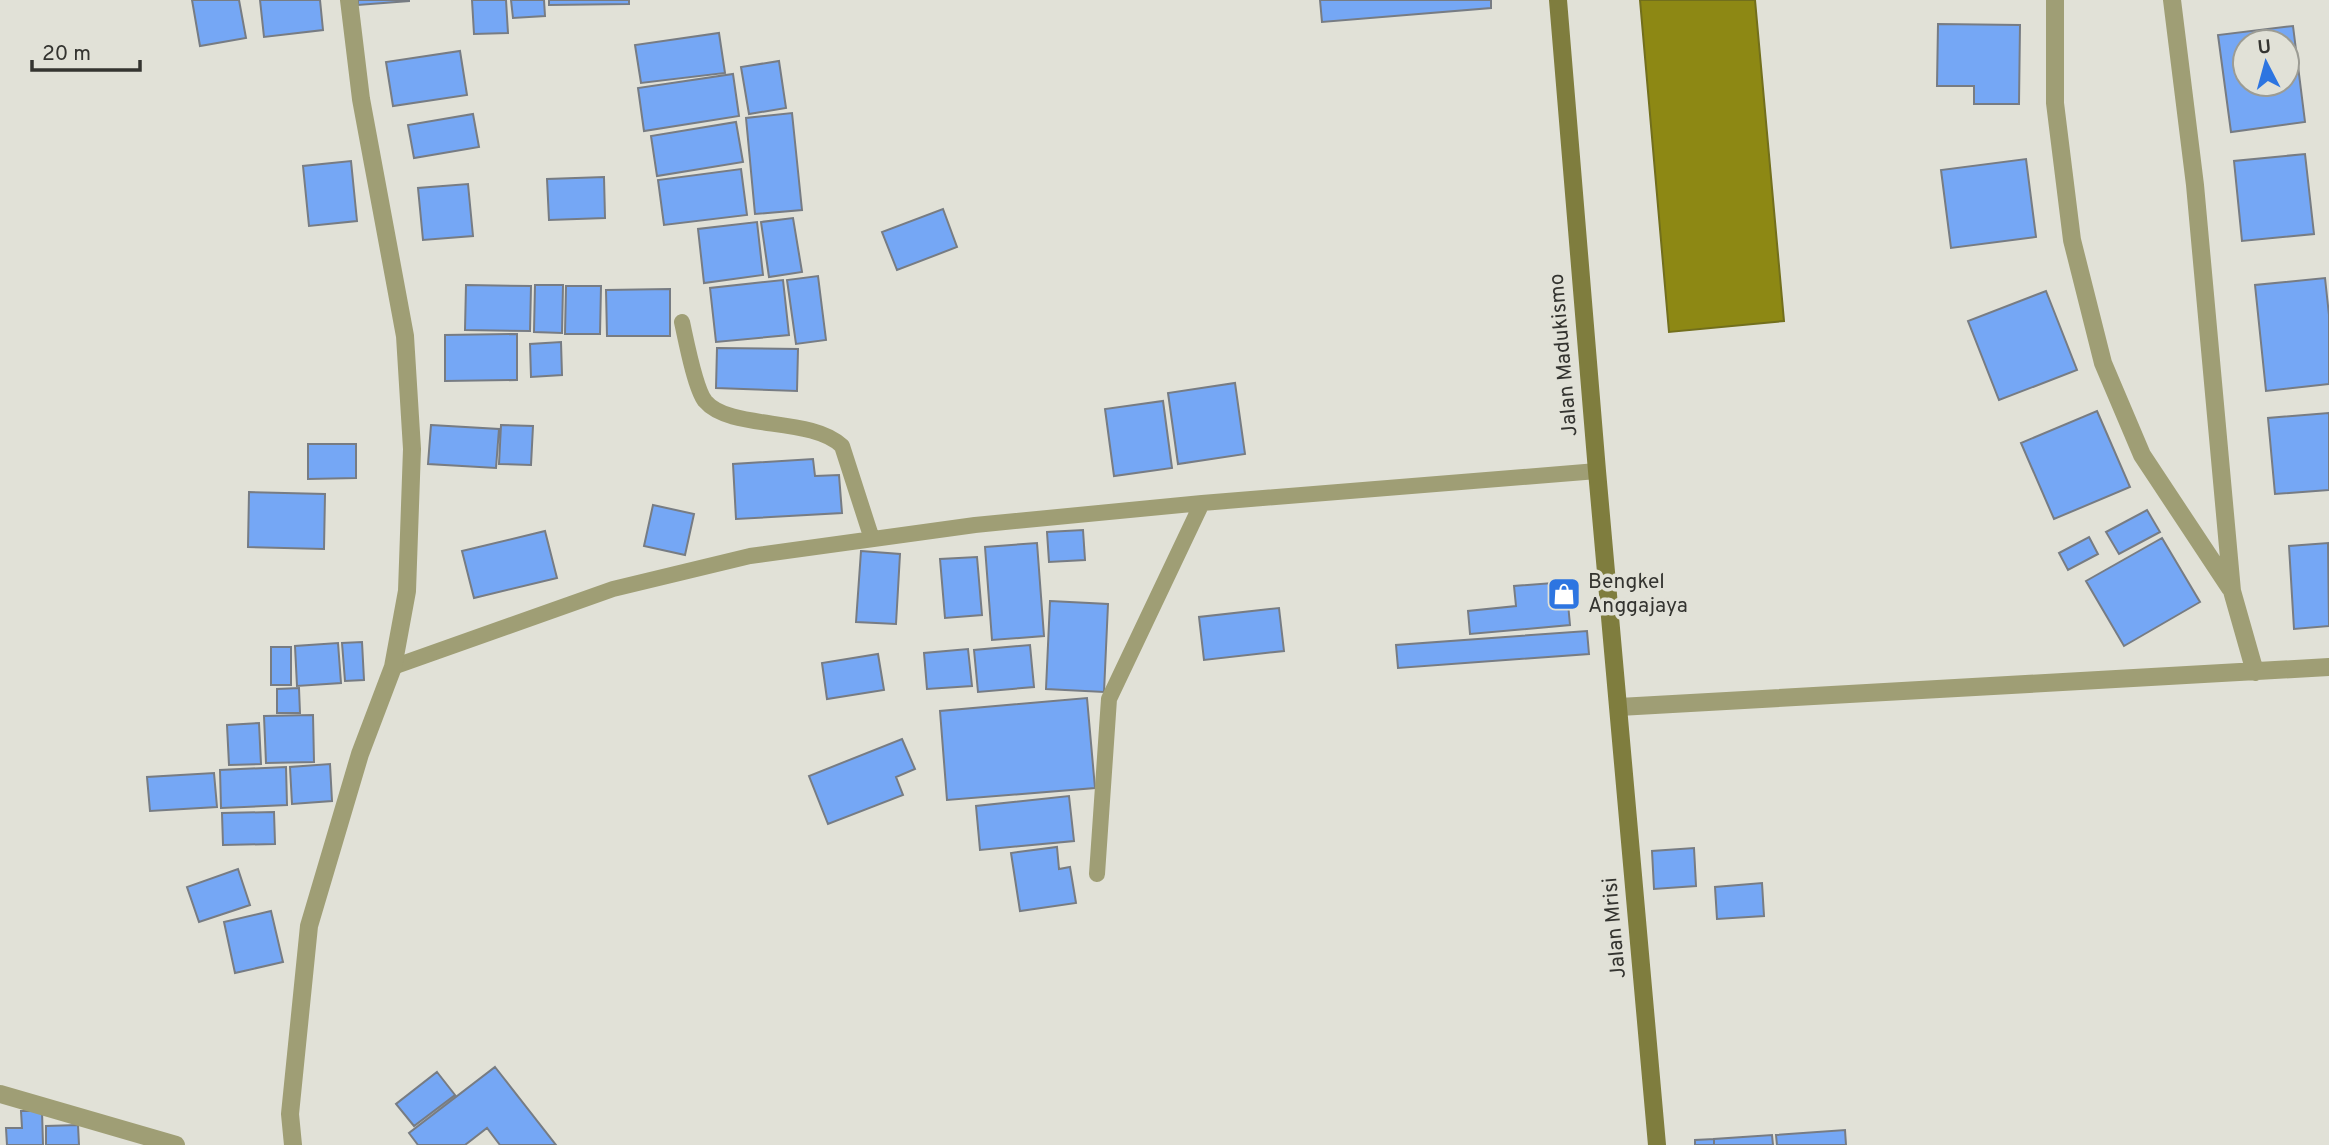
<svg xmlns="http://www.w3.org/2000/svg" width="2329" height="1145" viewBox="0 0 2329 1145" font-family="Overpass,sans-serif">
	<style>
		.water { fill: #8d8814; stroke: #726f1c; stroke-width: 2 }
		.building { fill: #75a7f5; stroke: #777c83; stroke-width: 2; fill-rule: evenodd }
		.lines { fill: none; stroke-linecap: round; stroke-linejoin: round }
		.lane { stroke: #9f9e75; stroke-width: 16 }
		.street { stroke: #9f9e75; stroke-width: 18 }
		.secondary { stroke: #7f7d3e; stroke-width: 18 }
		.labels { text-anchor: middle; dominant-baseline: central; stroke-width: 7; stroke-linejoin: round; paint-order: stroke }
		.street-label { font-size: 21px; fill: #343430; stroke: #e1e1d7 }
		.poi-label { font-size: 21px; fill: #343430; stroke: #e1e1d7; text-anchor: start }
	</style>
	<rect width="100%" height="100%" fill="#e1e1d7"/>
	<path class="water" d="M 1640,0 L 1755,0 L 1784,321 L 1669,332 Z"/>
	<path class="building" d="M 192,0 L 239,0 L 246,38 L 200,46 Z
		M 260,0 L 320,0 L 323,30 L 264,37 Z
		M 358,0 L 409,0 L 409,1 L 358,5 Z
		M 472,0 L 506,0 L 508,33 L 474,34 Z
		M 511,0 L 544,0 L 545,16 L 513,18 Z
		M 549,0 L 629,0 L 629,4 L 549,5 Z
		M 1320,0 L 1491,0 L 1491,8 L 1322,22 Z
		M 1938,24 L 2020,25 L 2019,104 L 1974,104 L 1974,86 L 1937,86 Z
		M 2293,26 L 2305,122 L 2231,132 L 2218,35 ZM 2245,42 L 2287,42 L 2287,84 L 2245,84 Z
		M 719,33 L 725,73 L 641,83 L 635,45 Z
		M 460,51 L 467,95 L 393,106 L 386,62 Z
		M 779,61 L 786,108 L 749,114 L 741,67 Z
		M 733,74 L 739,116 L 644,131 L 638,88 Z
		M 792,113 L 802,210 L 755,214 L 746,118 Z
		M 473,114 L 479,147 L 414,158 L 408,125 Z
		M 736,122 L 743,162 L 657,176 L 651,136 Z
		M 2305,154 L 2314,234 L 2242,241 L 2234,161 Z
		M 2026,159 L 2036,237 L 1951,248 L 1941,170 Z
		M 351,161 L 357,221 L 309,226 L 303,166 Z
		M 741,169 L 747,215 L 664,225 L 658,180 Z
		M 604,177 L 605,218 L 549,220 L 547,179 Z
		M 468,184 L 473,236 L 423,240 L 418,188 Z
		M 943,209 L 957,247 L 897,270 L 882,232 Z
		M 793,218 L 802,272 L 769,277 L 761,222 Z
		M 757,222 L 763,275 L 704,283 L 698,229 Z
		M 818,276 L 826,340 L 796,344 L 787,280 Z
		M 2325,278 L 2329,315 L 2329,384 L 2266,391 L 2255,285 Z
		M 783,280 L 789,335 L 716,342 L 710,288 Z
		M 466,285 L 531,286 L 530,331 L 465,330 Z
		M 535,285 L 563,285 L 562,333 L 534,332 Z
		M 566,286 L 601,286 L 600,334 L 565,334 Z
		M 670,289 L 670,336 L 607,336 L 606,290 Z
		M 2046,291 L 2077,370 L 1999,400 L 1968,321 Z
		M 517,334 L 517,380 L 445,381 L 445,335 Z
		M 561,342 L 562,375 L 531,377 L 530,344 Z
		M 717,348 L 798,349 L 797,391 L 716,388 Z
		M 1235,383 L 1245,454 L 1178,464 L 1168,393 Z
		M 1163,401 L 1172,468 L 1114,476 L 1105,409 Z
		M 2097,411 L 2130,487 L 2054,519 L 2021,443 Z
		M 2329,413 L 2329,490 L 2275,494 L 2268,418 Z
		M 431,425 L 499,429 L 496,468 L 428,464 Z
		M 501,425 L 533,426 L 531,465 L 499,464 Z
		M 308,444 L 356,444 L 356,478 L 308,479 Z
		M 813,459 L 815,476 L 839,475 L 842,513 L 736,519 L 733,464 Z
		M 249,492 L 325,494 L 324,549 L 248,547 Z
		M 653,505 L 694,514 L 685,555 L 644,546 Z
		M 2147,510 L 2160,532 L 2119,554 L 2106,532 Z
		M 1083,530 L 1085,560 L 1049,562 L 1047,532 Z
		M 545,531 L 557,578 L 474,598 L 462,551 Z
		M 2089,537 L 2098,554 L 2068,570 L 2059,553 Z
		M 2162,538 L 2200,602 L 2124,646 L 2086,581 Z
		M 1037,543 L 1044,636 L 992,640 L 985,547 Z
		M 2328,543 L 2329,626 L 2294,629 L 2289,546 Z
		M 861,551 L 900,554 L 896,624 L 856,622 Z
		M 977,557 L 982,615 L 945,618 L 940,559 Z
		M 1566,582 L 1570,625 L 1470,634 L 1468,611 L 1516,606 L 1514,586 Z
		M 1050,601 L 1108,604 L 1104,692 L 1046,689 Z
		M 1279,608 L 1284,651 L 1204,660 L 1199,617 Z
		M 1587,631 L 1589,654 L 1398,668 L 1396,645 Z
		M 362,642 L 364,680 L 345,681 L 342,643 Z
		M 338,643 L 341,683 L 297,686 L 295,646 Z
		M 1030,645 L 1034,687 L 978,692 L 974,650 Z
		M 271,647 L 291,647 L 291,685 L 271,685 Z
		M 968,649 L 972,686 L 927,689 L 924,653 Z
		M 878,654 L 884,690 L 827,699 L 822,663 Z
		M 299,688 L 300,713 L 277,713 L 277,689 Z
		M 1087,698 L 1095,788 L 947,800 L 940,711 Z
		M 313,715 L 314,762 L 266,763 L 264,716 Z
		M 259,723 L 261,764 L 229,765 L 227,725 Z
		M 902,739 L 915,769 L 896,777 L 903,795 L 828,824 L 809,776 Z
		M 330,764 L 332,801 L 292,804 L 290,767 Z
		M 286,767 L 287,805 L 221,808 L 220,770 Z
		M 214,773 L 217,807 L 150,811 L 147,777 Z
		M 1069,796 L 1074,841 L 980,850 L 976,806 Z
		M 274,812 L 275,844 L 223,845 L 222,813 Z
		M 1057,847 L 1059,869 L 1070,867 L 1076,903 L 1020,911 L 1011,853 Z
		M 1694,848 L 1696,886 L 1654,889 L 1652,851 Z
		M 238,869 L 250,905 L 199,922 L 187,887 Z
		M 1762,883 L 1764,916 L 1717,919 L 1715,887 Z
		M 271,911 L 283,962 L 235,973 L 224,922 Z
		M 495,1067 L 556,1145 L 500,1145 L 487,1128 L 465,1145 L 418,1145 L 409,1133 Z
		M 437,1072 L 455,1095 L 414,1126 L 396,1104 Z
		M 21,1111 L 42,1111 L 43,1145 L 7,1145 L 6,1128 L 22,1128 Z
		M 78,1125 L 79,1145 L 46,1145 L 46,1126 Z
		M 1845,1130 L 1846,1145 L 1777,1145 L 1776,1135 Z
		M 1772,1135 L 1773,1145 L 1714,1145 L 1714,1139 Z
		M 1714,1139 L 1714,1145 L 1695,1145 L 1695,1140 Z"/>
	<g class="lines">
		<path class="lane" d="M 682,322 C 686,340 695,388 705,401 C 730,431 811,416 842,446 L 872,539
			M 393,667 L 613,589 L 750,556 L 975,525 L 1202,503 L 1597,471
			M 1097,874 L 1109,699 L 1202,503"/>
		<path class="street" d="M 2055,0 L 2055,103 L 2072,240 L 2103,363 L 2142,455 L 2230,588
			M 2172,0 L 2195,185 L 2232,591 L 2255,672
			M 1619,707 L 2329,667
			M 0,1094 L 176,1145
			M 293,1145 L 290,1114 L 309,926 L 360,754 L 393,667 L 407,591 L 412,449 L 405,336 L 361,99 L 349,0"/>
		<path class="secondary" d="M 1558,0 L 1597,471 L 1657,1145"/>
	</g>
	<defs>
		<symbol id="shop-square" viewBox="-11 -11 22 22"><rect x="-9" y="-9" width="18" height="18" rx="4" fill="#2d75e1" stroke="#e1e1d7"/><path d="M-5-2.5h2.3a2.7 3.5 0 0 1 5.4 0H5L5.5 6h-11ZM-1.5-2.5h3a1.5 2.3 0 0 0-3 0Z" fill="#fff"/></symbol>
	</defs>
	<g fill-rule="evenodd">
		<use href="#shop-square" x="1545" y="575" width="38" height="38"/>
	</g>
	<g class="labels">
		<g class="street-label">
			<text transform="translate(1564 355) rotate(-95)">Jalan Madukismo</text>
			<text transform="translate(1615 928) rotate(-95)">Jalan Mrisi</text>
		</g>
		<g class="poi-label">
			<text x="1588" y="582">Bengkel<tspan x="1588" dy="24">Anggajaya</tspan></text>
		</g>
	</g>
	<g transform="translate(2266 63) rotate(354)"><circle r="33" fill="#e1e1d7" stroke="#9c9c94" stroke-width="2"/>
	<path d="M0-5L12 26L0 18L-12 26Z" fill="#2d75e1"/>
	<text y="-10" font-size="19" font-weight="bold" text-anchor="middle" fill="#343430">U</text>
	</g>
	<path d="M32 60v10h108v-10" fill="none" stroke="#343430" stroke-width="3.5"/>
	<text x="42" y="60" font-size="21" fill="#343430" stroke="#e1e1d7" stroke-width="5" paint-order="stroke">20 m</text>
</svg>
